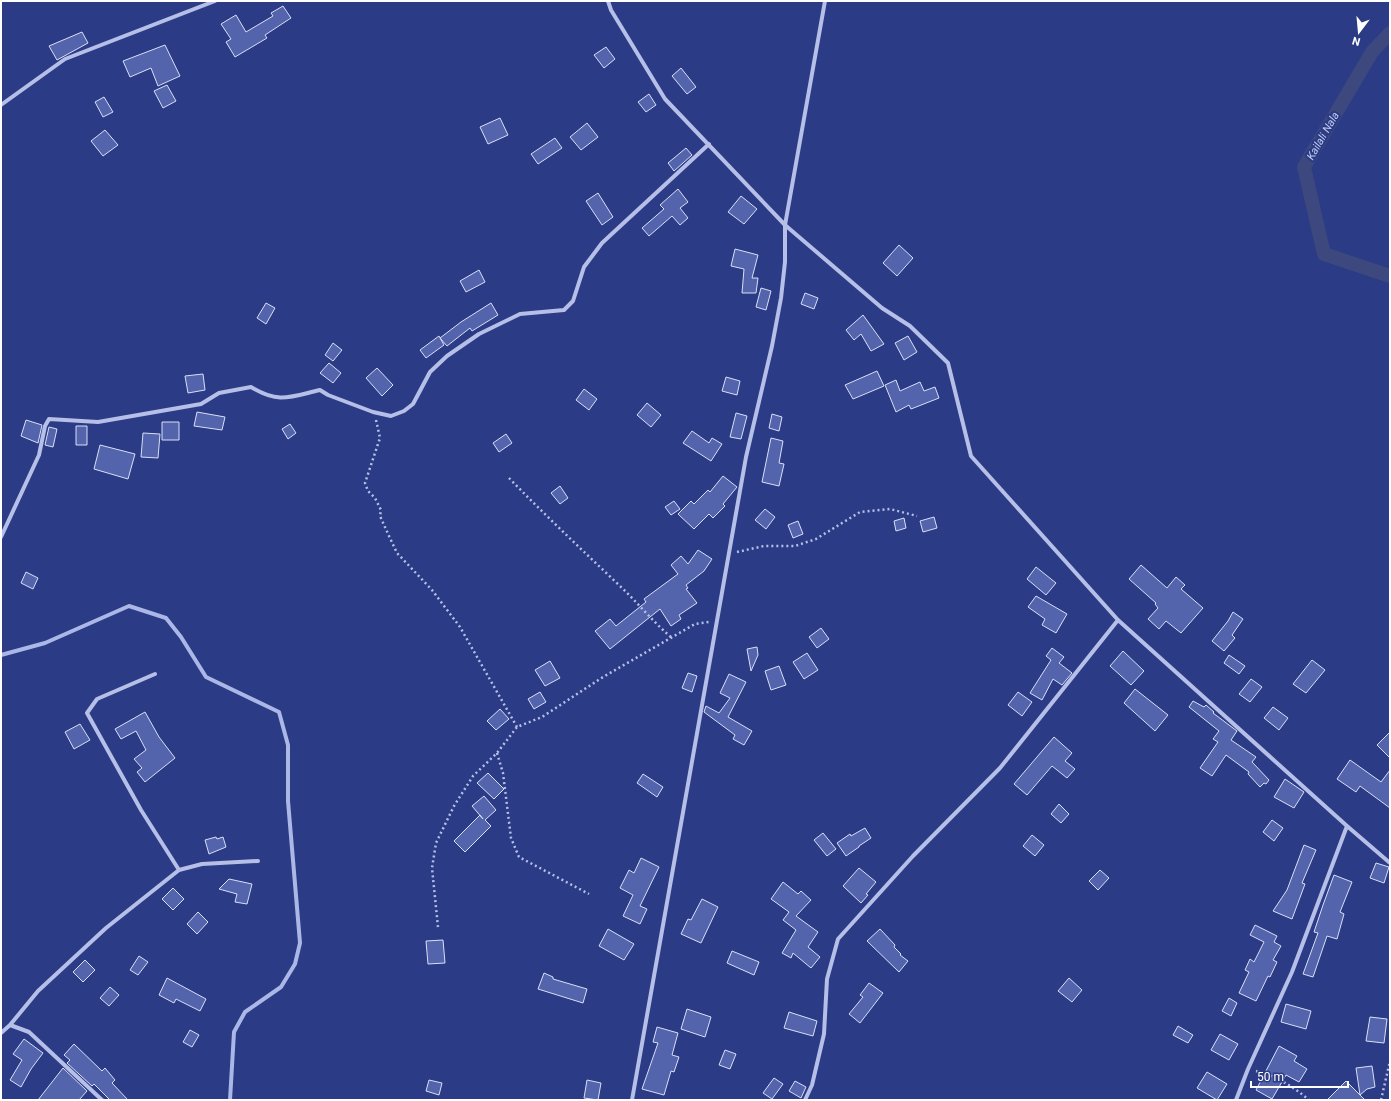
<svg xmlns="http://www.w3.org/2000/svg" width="1391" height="1101" viewBox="0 0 1391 1101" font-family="Roboto,sans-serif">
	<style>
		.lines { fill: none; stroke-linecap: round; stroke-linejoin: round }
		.stream { stroke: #abb7e7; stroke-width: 4 }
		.canal { stroke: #3c487e; stroke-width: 14 }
		.building { fill: #5364ac; stroke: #d9dff6 }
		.path { stroke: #b6bfe7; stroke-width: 2.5; stroke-dasharray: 2 3; stroke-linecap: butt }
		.street { stroke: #b6bfe7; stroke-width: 4 }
		.labels { text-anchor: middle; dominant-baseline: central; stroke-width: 4; stroke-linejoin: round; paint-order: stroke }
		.water-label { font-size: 11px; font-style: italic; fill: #c1caee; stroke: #2b3b85 }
	</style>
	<rect width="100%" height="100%" fill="#2b3b85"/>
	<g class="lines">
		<path class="stream" d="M 1,655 L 45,643 L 129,606 L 166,618 L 181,637 L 206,677 L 279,712 L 288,745 L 288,801 L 300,943 L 295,964 L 281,987 L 245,1012 L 234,1032 L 230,1100"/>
		<path class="canal" d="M 1390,33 L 1372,52 L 1304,167 L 1324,254 L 1390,276"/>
	</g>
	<path class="building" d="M 283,6 L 291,18 L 265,35 L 267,38 L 235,57 L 226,42 L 231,39 L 221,24 L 236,15 L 246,32 L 273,16 L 271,13 Z
		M 82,32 L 88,43 L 57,60 L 49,46 Z
		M 165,45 L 180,76 L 158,86 L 151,68 L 130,77 L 123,61 Z
		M 606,47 L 615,59 L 604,68 L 594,55 Z
		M 681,68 L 696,87 L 687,94 L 672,76 Z
		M 167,85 L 176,101 L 163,108 L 154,91 Z
		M 649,94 L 656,105 L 646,112 L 638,102 Z
		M 104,97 L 113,112 L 103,117 L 95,102 Z
		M 500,118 L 508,135 L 488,144 L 480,127 Z
		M 587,123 L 598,137 L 581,150 L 570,137 Z
		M 105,130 L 118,145 L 103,156 L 91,141 Z
		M 555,138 L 562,148 L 538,164 L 531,154 Z
		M 686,148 L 692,155 L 674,171 L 668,163 Z
		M 678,189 L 688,202 L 680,208 L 688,218 L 680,225 L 672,216 L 649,236 L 642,228 L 664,209 L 660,205 Z
		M 598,193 L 613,217 L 602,225 L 586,201 Z
		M 741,196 L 757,209 L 744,224 L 728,212 Z
		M 899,245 L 913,258 L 897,276 L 883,263 Z
		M 735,249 L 758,255 L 752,278 L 758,278 L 756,293 L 742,293 L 744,269 L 731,266 Z
		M 479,270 L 485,282 L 466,292 L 460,281 Z
		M 761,288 L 771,291 L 766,310 L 756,307 Z
		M 805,293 L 818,298 L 814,309 L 801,304 Z
		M 266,303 L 275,308 L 266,324 L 257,318 Z
		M 491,303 L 498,315 L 472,331 L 470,328 L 447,346 L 440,338 L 461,322 Z
		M 863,315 L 884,344 L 871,351 L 861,334 L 854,340 L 846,330 Z
		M 439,336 L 444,345 L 426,358 L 420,350 Z
		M 908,336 L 917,352 L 904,360 L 895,343 Z
		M 333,343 L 342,350 L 333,361 L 325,355 Z
		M 329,363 L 341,373 L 333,383 L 320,373 Z
		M 377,368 L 393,385 L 382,396 L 366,378 Z
		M 877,371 L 884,386 L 853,399 L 845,385 Z
		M 203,374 L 205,390 L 188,393 L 185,376 Z
		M 726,377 L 740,381 L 737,395 L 722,391 Z
		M 896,380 L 900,391 L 920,382 L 924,391 L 935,387 L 939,398 L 911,409 L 909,405 L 896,412 L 885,385 Z
		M 584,389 L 597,399 L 589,410 L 576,400 Z
		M 647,403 L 661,415 L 651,427 L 637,415 Z
		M 197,412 L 225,417 L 222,430 L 194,426 Z
		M 736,413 L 747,416 L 741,439 L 730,437 Z
		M 772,414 L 782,417 L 779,431 L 769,428 Z
		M 26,420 L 42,425 L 38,443 L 21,436 Z
		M 162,422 L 179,422 L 179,440 L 162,440 Z
		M 290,424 L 296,433 L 288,439 L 282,429 Z
		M 76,426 L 87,426 L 87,445 L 76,445 Z
		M 49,427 L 57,429 L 53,447 L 45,445 Z
		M 692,431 L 709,443 L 712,438 L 722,444 L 711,461 L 683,443 Z
		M 143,433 L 160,434 L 158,458 L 141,457 Z
		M 506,434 L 512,443 L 499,452 L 493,443 Z
		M 771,438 L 783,441 L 779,463 L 784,464 L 779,486 L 762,482 Z
		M 100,445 L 135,454 L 128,479 L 94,469 Z
		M 723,476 L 737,487 L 723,504 L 725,506 L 713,518 L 709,514 L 694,529 L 678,514 L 691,501 L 694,504 L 708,490 L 710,492 Z
		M 560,486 L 568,498 L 560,504 L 551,493 Z
		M 674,501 L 680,509 L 671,515 L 665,507 Z
		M 765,509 L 775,517 L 766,529 L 755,520 Z
		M 934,517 L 937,528 L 923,532 L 920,521 Z
		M 904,518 L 906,528 L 896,531 L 894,521 Z
		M 798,521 L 803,534 L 793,538 L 788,525 Z
		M 698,550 L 712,559 L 704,571 L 686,585 L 688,588 L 686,589 L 697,603 L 679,615 L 681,619 L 671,626 L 660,609 L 610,649 L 595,631 L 610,619 L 616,626 L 646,602 L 644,599 L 678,574 L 671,565 L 681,556 L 688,564 Z
		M 1141,565 L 1167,588 L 1176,577 L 1185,585 L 1181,589 L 1203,608 L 1181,633 L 1166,621 L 1159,629 L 1148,619 L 1158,608 L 1155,604 L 1156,603 L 1129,579 Z
		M 1036,567 L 1056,583 L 1046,595 L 1027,579 Z
		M 26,572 L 38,578 L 33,589 L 21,583 Z
		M 1036,596 L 1067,614 L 1056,633 L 1042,625 L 1045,619 L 1028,607 Z
		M 1233,612 L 1243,619 L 1232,635 L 1235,638 L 1224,651 L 1212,641 L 1228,621 Z
		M 821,628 L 829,639 L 817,648 L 809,637 Z
		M 757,647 L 758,655 L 751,671 L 747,649 Z
		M 1052,648 L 1064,657 L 1059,663 L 1072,673 L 1062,685 L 1053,679 L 1042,700 L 1030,693 L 1051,660 L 1046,656 Z
		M 1123,651 L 1144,671 L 1131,685 L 1110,666 Z
		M 807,653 L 818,670 L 804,679 L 793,662 Z
		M 1229,655 L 1245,666 L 1239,674 L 1224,663 Z
		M 1312,660 L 1325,670 L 1306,693 L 1293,684 Z
		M 550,661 L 560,678 L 545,686 L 535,670 Z
		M 779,666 L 786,685 L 771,690 L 765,671 Z
		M 688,673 L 697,676 L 692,692 L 682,688 Z
		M 729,674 L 746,682 L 728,717 L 752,731 L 744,745 L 733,739 L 735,735 L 704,712 L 706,706 L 719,713 L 730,698 L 720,693 Z
		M 1251,679 L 1262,687 L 1250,702 L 1239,694 Z
		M 1135,689 L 1168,715 L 1155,731 L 1124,703 Z
		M 540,692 L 546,702 L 534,709 L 528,699 Z
		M 1018,692 L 1032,702 L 1022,716 L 1008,705 Z
		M 1193,701 L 1204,707 L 1206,705 L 1214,712 L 1213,713 L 1237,731 L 1231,740 L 1256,757 L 1252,762 L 1269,780 L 1266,784 L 1264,783 L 1260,787 L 1248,774 L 1249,772 L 1226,755 L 1212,776 L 1200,768 L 1218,742 L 1213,739 L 1219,731 L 1189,707 Z
		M 1273,707 L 1288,718 L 1279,730 L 1264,718 Z
		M 500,709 L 509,719 L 496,730 L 487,721 Z
		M 145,712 L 159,737 L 175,758 L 145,782 L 137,772 L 142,768 L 134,759 L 146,750 L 136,731 L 121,739 L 115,729 Z
		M 80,724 L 90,740 L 74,749 L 65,732 Z
		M 1390,732 L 1390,758 L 1377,745 Z
		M 1054,737 L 1072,753 L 1065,761 L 1075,769 L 1067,778 L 1052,766 L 1027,795 L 1014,784 Z
		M 1350,760 L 1381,782 L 1390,770 L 1390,808 L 1360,786 L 1356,792 L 1337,779 Z
		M 488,773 L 504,789 L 494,799 L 477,783 Z
		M 643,774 L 663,787 L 657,797 L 637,783 Z
		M 1285,779 L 1304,792 L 1294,808 L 1274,797 Z
		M 484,796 L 496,810 L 485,820 L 491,826 L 465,852 L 454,841 L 480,815 L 483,819 L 472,806 Z
		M 1059,804 L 1069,814 L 1061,823 L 1051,814 Z
		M 1272,820 L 1283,828 L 1274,841 L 1263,832 Z
		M 865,828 L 871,838 L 859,846 L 859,847 L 846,856 L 837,843 L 850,834 L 851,836 Z
		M 823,833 L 836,849 L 827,856 L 814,840 Z
		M 1032,835 L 1044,845 L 1035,856 L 1023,846 Z
		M 216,837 L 217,839 L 223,837 L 226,847 L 209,854 L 205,840 Z
		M 1304,845 L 1316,850 L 1302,883 L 1305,884 L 1292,919 L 1273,911 L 1287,890 Z
		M 641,858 L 659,867 L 640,906 L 647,909 L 640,924 L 623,916 L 633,895 L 620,888 L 629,870 L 634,873 Z
		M 1376,863 L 1389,867 L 1384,883 L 1370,878 Z
		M 859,868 L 876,882 L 866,894 L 868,895 L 861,903 L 843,886 Z
		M 1100,870 L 1109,878 L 1098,890 L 1089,881 Z
		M 1334,875 L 1352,882 L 1340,912 L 1344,914 L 1337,939 L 1327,936 L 1313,977 L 1303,974 L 1318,933 L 1314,932 L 1323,905 Z
		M 229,879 L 252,884 L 247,904 L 235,902 L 237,894 L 219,889 Z
		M 783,882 L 798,894 L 801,891 L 811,900 L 796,916 L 818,932 L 808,947 L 820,957 L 811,968 L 793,953 L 791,958 L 782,953 L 796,930 L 783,920 L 789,912 L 771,899 Z
		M 173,888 L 184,899 L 173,910 L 162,899 Z
		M 702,899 L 718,907 L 701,943 L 681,934 L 688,919 L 691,920 Z
		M 198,912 L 208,922 L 197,934 L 187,924 Z
		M 1255,925 L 1277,936 L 1274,942 L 1281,946 L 1273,960 L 1277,962 L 1270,977 L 1268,976 L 1256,1001 L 1239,993 L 1249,972 L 1245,970 L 1250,959 L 1254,962 L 1264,942 L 1250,935 Z
		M 608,929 L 634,944 L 624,960 L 599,946 Z
		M 880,929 L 895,945 L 894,947 L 901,954 L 900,955 L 908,961 L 899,972 L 867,941 Z
		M 443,940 L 445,963 L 428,964 L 426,941 Z
		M 732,951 L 759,962 L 754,975 L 727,963 Z
		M 139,956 L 148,962 L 138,975 L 130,970 Z
		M 85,960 L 95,970 L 83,982 L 73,972 Z
		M 544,973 L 553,977 L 553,979 L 587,989 L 583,1003 L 538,989 Z
		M 167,978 L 206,999 L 200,1011 L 176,999 L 174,1003 L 159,995 Z
		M 1069,978 L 1082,990 L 1072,1002 L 1058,991 Z
		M 869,983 L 883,993 L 860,1023 L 849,1014 L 863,997 L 860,995 Z
		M 110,987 L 119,995 L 109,1006 L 100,998 Z
		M 1229,998 L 1237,1003 L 1231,1016 L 1222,1011 Z
		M 1286,1004 L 1311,1011 L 1306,1029 L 1281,1022 Z
		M 687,1009 L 711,1017 L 705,1037 L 681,1029 Z
		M 789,1012 L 817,1021 L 813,1036 L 784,1028 Z
		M 1370,1017 L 1387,1019 L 1384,1043 L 1366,1041 Z
		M 1178,1026 L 1193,1035 L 1188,1043 L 1173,1035 Z
		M 657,1027 L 678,1033 L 672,1055 L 679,1057 L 674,1072 L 671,1071 L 664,1095 L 642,1089 L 658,1043 L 653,1042 Z
		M 190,1030 L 199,1035 L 192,1047 L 183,1042 Z
		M 1220,1034 L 1238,1044 L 1229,1060 L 1211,1050 Z
		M 24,1039 L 43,1053 L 31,1069 L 21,1087 L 10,1080 L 22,1060 L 13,1054 Z
		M 74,1044 L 102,1071 L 105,1068 L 115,1080 L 112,1083 L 128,1100 L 110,1100 L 94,1084 L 92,1086 L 67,1063 L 70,1060 L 64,1055 Z
		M 1279,1046 L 1297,1056 L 1294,1061 L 1307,1069 L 1299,1082 L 1286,1075 L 1272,1099 L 1256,1090 Z
		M 725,1050 L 736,1054 L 730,1069 L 719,1065 Z
		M 1372,1066 L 1375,1087 L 1367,1089 L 1360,1095 L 1356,1068 Z
		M 63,1068 L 87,1091 L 79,1100 L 38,1100 Z
		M 1207,1072 L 1227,1084 L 1217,1100 L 1197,1088 Z
		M 774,1078 L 783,1084 L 772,1099 L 763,1093 Z
		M 429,1080 L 442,1083 L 439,1095 L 426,1091 Z
		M 587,1080 L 601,1083 L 598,1100 L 584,1098 Z
		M 795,1081 L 806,1087 L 801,1098 L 789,1091 Z
		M 1346,1081 L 1365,1100 L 1327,1100 Z"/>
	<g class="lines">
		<path class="path" d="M 376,420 L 380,438 L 365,483 L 368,491 L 375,498 L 381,510 L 380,516 L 389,536 L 397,553 L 432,590 L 460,627 L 517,727
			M 509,478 C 545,515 582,550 620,586 C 638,603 653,622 672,638
			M 737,552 L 764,546 L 795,546 L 816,539 L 860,512 L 890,509 L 917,516
			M 497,753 L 503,773 L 511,838 L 519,857 L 589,894
			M 438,927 L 432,868 L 436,843 L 454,806 L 473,776 L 497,753 L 517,727 L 542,717 L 603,677 L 695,624 L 709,622
			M 1256,1071 C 1276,1076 1294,1087 1309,1100
			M 1381,1100 L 1390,1061"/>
		<path class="street" d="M 608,1 L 611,10 L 665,99 L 785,225 L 825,1
			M 1,105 L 65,59 L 215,1
			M 1,537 L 39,455 L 45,426 L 49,419 L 98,422 L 201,404 L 219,393 L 251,387 C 279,404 290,397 320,390 L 328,395 L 373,412 L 391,416 L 404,411 L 413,404 L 430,372 L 447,356 L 479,334 L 520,314 L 564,310 L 573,301 L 584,267 L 602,243 L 709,144
			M 155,674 L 97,699 L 87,713 L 141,810 L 179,870
			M 10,1025 L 29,1032 L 102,1100
			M 1,1033 L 10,1025 L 38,991 L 106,928 L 179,870 L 202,864 L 258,861
			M 632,1100 L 746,457 L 772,346 L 781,298 L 785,262 L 785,225 L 882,308 L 910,326 L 948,363 L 971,456 L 1118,620 L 1347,826 L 1390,863
			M 805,1100 L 812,1085 L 824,1034 L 827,979 L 838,939 L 913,856 L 1000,768 L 1118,620
			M 1236,1100 L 1248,1069 L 1292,972 L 1347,826"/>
	</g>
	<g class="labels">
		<g class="water-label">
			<text transform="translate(1323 136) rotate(-60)">Kailali Nala</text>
		</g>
	</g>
	<rect width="1391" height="1101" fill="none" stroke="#ffffff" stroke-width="4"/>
	<g transform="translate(1359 32) rotate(196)" stroke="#2b3b85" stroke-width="3" paint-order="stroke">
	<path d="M0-3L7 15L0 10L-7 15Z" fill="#ffffff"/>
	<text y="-6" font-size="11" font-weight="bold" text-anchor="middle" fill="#ffffff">N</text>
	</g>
	<path d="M1251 1081v6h97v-6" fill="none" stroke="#ffffff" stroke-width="2"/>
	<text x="1257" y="1081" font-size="12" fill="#ffffff" stroke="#2b3b85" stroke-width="3" paint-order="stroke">50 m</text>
</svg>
